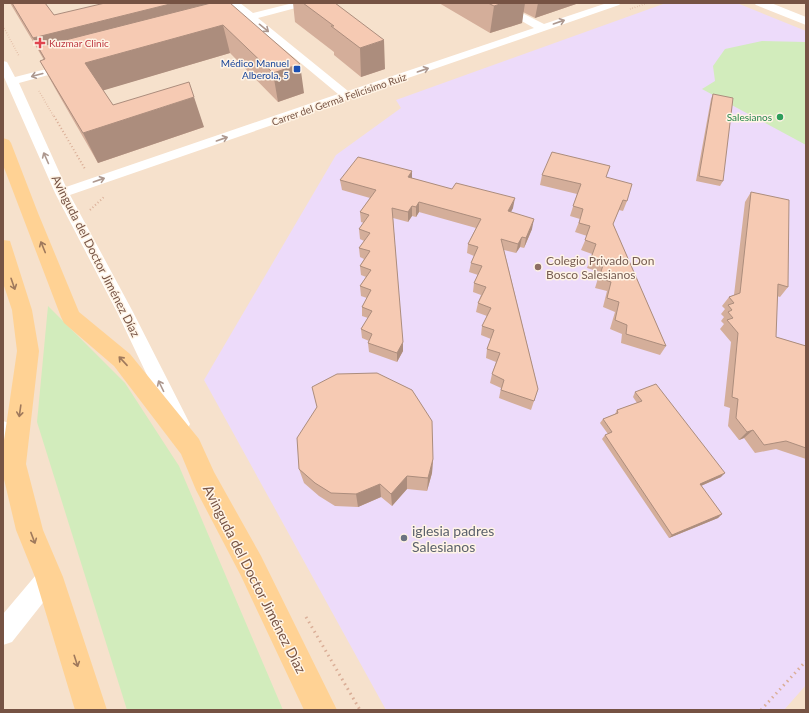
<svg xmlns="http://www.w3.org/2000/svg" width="809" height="713" viewBox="0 0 809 713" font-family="Lato,sans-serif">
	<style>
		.residential { fill: #f6e1cc }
		.education { fill: #eddbfa }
		.green { fill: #d2ecbc }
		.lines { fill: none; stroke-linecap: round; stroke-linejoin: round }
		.path-far2 { stroke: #daae97; stroke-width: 1.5; stroke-dasharray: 0.5 2; stroke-linecap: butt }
		.path-far1 { stroke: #daae97; stroke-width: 2; stroke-dasharray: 1 2.5; stroke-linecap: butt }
		.path { stroke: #daae97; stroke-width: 3; stroke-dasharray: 1.5 4; stroke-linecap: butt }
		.street { fill: #fff; fill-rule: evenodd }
		.secondary { fill: #fff; fill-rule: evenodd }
		.primary { fill: #ffd294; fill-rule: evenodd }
		.wall { fill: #d4ae9a }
		.shaded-wall { fill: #ac8d7d }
		.building { fill: #f6cab3; stroke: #ac8d7d }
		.oneway { stroke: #ad988f }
		.oneway2 { stroke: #9f795c }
		.health-dot { fill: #e0444e; stroke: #fff4e6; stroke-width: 1.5 }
		.transit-dot { fill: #1a4fb4; stroke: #fff4e6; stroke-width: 1.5 }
		.leisure-dot { fill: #2e9e5b; stroke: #fff4e6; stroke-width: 1.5 }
		.education-dot { fill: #8d6e63; stroke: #fff4e6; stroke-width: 1.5 }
		.worship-dot { fill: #6b7280; stroke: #fff4e6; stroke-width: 1.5 }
		.labels { text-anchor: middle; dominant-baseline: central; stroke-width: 3; stroke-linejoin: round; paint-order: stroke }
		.far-health-label { font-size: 10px; fill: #be3a42; stroke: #fff4e6; text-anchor: start }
		.far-transit-label { font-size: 10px; fill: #164399; stroke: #fff4e6; text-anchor: end }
		.far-street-label { font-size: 10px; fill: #765344; stroke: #fff4e6 }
		.far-leisure-label { font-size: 10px; fill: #27864d; stroke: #fff4e6; text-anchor: end }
		.street-label { font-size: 12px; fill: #765344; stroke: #fff4e6 }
		.education-label { font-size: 12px; fill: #785e54; stroke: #fff4e6; text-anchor: start }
		.near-worship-label { font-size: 14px; fill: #5b616d; stroke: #fff4e6; text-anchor: start }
		.near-street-label { font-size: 14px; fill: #765344; stroke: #fff4e6 }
	</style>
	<rect width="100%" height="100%" fill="#fef0de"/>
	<path class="residential" d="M 3,3 L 806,3 L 806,710 L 3,710 Z"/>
	<path class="education" d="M 666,3 L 737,3 L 806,31 L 806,685 L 784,710 L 386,710 L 204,380 L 336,155 L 401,108 L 396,100 Z"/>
	<path class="green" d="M 762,41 L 806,42 L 806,145 L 702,89 L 715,81 L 713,66 L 725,49 Z
		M 48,306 L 125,383 L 179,466 L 283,710 L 127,710 L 37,422 Z"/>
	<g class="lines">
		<path class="path-far2" d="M 630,9 L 648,3
			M 3,26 L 19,56
			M 39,91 L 54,117"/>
		<path class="path-far1" d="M 54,116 L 85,169
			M 90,210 L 105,196"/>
		<path class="path" d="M 306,617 L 360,710
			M 761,710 L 806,661"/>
		<path class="street" d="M 229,3 L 240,3 L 253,13 L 293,3 L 309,3 L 307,5 L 258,18 L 348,91 L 534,28 L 490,3 L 502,3 L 544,24 L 607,3 L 621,3 L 619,5 L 70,195 L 133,312 L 190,424 L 187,430 L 180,433 L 173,430 L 117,312 L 55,193 L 3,75 L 3,61 L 7,62 L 15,77 L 70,63 L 76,66 L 74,68 L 19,83 L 66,187 L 338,94 L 249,20 L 224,27 L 220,26 L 219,24 L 220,22 L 244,16 Z
			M 49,565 L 57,569 L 61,577 L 57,585 L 12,642 L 3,645 L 3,614 L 41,569 Z"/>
		<path class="secondary" d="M 754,3 L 771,3 L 806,17 L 806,25 L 756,5 Z
			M 3,421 L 12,424 L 26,464 L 22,472 L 13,476 L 4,472 L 3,470 Z"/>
		<path class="primary" d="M 3,138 L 9,140 L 11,143 L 38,213 L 79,312 L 130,354 L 199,439 L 214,472 L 261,556 L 337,710 L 304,710 L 241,576 L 196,490 L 181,454 L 114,366 L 64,323 L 61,317 L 3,165 Z
			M 3,240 L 10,241 L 32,310 L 39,351 L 26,464 L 43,530 L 63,577 L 107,710 L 75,710 L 35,577 L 16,530 L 3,475 L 3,447 L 17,351 L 12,310 L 3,283 Z"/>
	</g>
	<path class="wall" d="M 10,3 L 45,3 L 54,15 L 230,3 L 304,93 L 278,102 L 230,53 L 103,90 L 113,105 L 204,127 L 98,163 L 56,90 L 40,61 L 44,60 Z
		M 293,3 L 335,3 L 385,69 L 361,77 L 334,55 L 334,52 L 295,22 Z
		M 439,3 L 579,3 L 535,18 L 523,12 L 522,23 L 490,33 Z
		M 713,94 L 723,181 L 720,186 L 696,181 L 711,99 Z
		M 542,175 L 606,177 L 627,201 L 623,211 L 619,210 L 613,224 L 666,346 L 660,355 L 621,343 L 622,334 L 610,329 L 615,312 L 603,307 L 607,291 L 595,288 L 600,272 L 587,268 L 592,254 L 581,250 L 587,236 L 575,232 L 580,219 L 570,216 L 577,194 L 540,185 Z
		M 412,178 L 513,208 L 511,212 L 532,229 L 524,248 L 520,247 L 516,253 L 504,250 L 538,389 L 531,410 L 499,398 L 501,388 L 490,383 L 492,374 L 496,362 L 486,358 L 487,349 L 491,339 L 481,335 L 482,326 L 487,316 L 476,312 L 478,303 L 481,295 L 473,292 L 474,283 L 478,275 L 469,272 L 471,263 L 474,256 L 467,253 L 468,244 L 476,228 L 419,212 L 416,217 L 412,216 L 408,222 L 393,218 L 403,351 L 397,362 L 369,352 L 368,343 L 369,341 L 362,338 L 361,329 L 368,318 L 362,316 L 362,307 L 367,298 L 361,296 L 360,286 L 366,277 L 361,275 L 360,266 L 364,259 L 360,257 L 359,248 L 364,241 L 360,239 L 359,229 L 364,223 L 361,222 L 360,212 L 370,198 L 342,190 L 340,180 Z
		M 751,192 L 788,287 L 780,297 L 777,296 L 776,337 L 806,346 L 806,459 L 776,449 L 755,453 L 744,438 L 739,440 L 728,426 L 730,408 L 724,406 L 731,342 L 720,329 L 724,324 L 721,321 L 724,317 L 721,314 L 725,309 L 722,306 L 729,297 L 734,295 L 745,202 Z
		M 635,392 L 721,477 L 701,486 L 722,514 L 718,518 L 669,538 L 602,439 L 605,435 L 608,434 L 600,423 L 603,419 L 615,414 L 617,410 L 637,403 L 633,397 Z
		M 433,459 L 432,473 L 427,491 L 407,489 L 392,506 L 381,497 L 358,507 L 335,506 L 319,496 L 304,483 L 299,469 Z"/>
	<path class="shaded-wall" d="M 174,3 L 220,3 L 38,47 L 48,67 L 33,38 Z
		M 503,3 L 525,3 L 522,23 L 490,33 L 494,6 Z
		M 538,3 L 579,3 L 535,18 Z
		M 223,25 L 230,53 L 98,92 L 85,63 Z
		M 384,40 L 385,69 L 361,77 L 360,48 Z
		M 300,64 L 304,93 L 278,102 L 273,73 Z
		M 194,97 L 204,127 L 98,163 L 83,133 Z
		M 412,171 L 412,181 L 408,177 Z
		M 515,198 L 513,208 L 506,221 L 508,211 Z
		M 419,202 L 419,212 L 416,217 L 416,207 Z
		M 412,206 L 412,216 L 408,222 L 408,212 Z
		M 534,219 L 532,229 L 524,248 L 526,238 Z
		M 522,237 L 520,247 L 516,253 L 518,244 Z
		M 403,342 L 403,351 L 397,362 L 397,353 Z
		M 753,430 L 744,438 L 739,440 L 747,432 Z
		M 433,459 L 432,473 L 427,491 L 428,478 Z
		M 725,473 L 721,477 L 696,488 L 700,484 Z
		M 407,476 L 407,489 L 392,506 L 391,494 Z
		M 380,484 L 381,497 L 358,507 L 356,494 Z
		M 722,514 L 718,518 L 669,538 L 672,535 Z"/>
	<path class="building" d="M 12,3 L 45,3 L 54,15 L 105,3 L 174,3 L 33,38 Z
		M 211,3 L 230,3 L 300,64 L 273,73 L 223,25 L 85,63 L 113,105 L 189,82 L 194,97 L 83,133 L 40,61 L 45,59 L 38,47 Z
		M 303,3 L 335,3 L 384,40 L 360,48 L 331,26 L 334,26 Z
		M 488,3 L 503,3 L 494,6 Z
		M 713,94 L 733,98 L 723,181 L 699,176 Z
		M 552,152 L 610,166 L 606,177 L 632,184 L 627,201 L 623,200 L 613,224 L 666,346 L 626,334 L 627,325 L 615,320 L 619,302 L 607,298 L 611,282 L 599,278 L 604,262 L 591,258 L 596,244 L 585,240 L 590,226 L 579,223 L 583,209 L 573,206 L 581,184 L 542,175 Z
		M 358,157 L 412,171 L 408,177 L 452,189 L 456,183 L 515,198 L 508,211 L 534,219 L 526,238 L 522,237 L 518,244 L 501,239 L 538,389 L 534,401 L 501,390 L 504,380 L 492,374 L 500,353 L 487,349 L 494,330 L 482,326 L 491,308 L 478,303 L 486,287 L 474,283 L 482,266 L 471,263 L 478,247 L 468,244 L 481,219 L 419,202 L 416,207 L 412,206 L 408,212 L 392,208 L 403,342 L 397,353 L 368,343 L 372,334 L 361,329 L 372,311 L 362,307 L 371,290 L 360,286 L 371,270 L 360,266 L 370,251 L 359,248 L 370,233 L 359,229 L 369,215 L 360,212 L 376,190 L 340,180 Z
		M 751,192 L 789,200 L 788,287 L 778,284 L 776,337 L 806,346 L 806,448 L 786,441 L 764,445 L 753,430 L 747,432 L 736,418 L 738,399 L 732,397 L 738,333 L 727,320 L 733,318 L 728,312 L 732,310 L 728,305 L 734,303 L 729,297 L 740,293 Z
		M 377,373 L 412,390 L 432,421 L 433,459 L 428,478 L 407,476 L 391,494 L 380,484 L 356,494 L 331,493 L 315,483 L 299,469 L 297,438 L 317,407 L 312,387 L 337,374 Z
		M 656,384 L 725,473 L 700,484 L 722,514 L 672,535 L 605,435 L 612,432 L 603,419 L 618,413 L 617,410 L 642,401 L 635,392 Z"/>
	<defs><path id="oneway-shaft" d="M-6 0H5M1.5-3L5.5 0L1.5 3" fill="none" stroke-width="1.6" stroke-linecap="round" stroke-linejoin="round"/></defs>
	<g class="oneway">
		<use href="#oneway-shaft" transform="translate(559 22) rotate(-19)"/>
		<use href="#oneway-shaft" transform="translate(264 28) rotate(39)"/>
		<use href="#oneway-shaft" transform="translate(423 70) rotate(-19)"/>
		<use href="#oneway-shaft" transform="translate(37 75) rotate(165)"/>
		<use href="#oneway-shaft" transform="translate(222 139) rotate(-19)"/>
		<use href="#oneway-shaft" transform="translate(46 158) rotate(-114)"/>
		<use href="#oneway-shaft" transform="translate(99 180) rotate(-19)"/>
		<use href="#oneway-shaft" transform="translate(161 386) rotate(-116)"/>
	</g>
	<g class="oneway2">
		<use href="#oneway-shaft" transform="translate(43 247) rotate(-112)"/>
		<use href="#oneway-shaft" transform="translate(13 284) rotate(71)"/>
		<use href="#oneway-shaft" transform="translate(123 361) rotate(-133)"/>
		<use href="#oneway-shaft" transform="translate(20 411) rotate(98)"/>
		<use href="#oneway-shaft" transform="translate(33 538) rotate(69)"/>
		<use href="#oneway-shaft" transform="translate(76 661) rotate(72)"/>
	</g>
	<path class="health-dot" d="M38 37h4v4h4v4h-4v4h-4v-4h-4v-4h4z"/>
	<rect class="transit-dot" x="293" y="65" width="8" height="8" rx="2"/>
	<circle class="leisure-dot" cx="780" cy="117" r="4"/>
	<circle class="education-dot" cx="538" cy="267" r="4"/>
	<circle class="worship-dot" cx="404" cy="538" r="4"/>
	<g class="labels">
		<g class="far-health-label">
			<text x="49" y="43">Kuzmar Clinic</text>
		</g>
		<g class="far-transit-label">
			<text x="289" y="63">Médico Manuel<tspan x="289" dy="12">Alberola, 5</tspan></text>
		</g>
		<g class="far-street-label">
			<text transform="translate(339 99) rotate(-19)">Carrer del Germà Felicísimo Ruiz</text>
		</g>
		<g class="far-leisure-label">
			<text x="772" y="117">Salesianos</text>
		</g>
		<g class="street-label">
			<text transform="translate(96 256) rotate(63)">Avinguda del Doctor Jiménez Díaz</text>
		</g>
		<g class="education-label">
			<text x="546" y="260">Colegio Privado Don<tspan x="546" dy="14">Bosco Salesianos</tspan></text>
		</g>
		<g class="near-worship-label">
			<text x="412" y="530">iglesia padres<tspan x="412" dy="16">Salesianos</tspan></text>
		</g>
		<g class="near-street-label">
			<text transform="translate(255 579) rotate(63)">Avinguda del Doctor Jiménez Díaz</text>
		</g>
	</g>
	<rect width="809" height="713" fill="none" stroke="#765344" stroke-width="8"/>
</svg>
